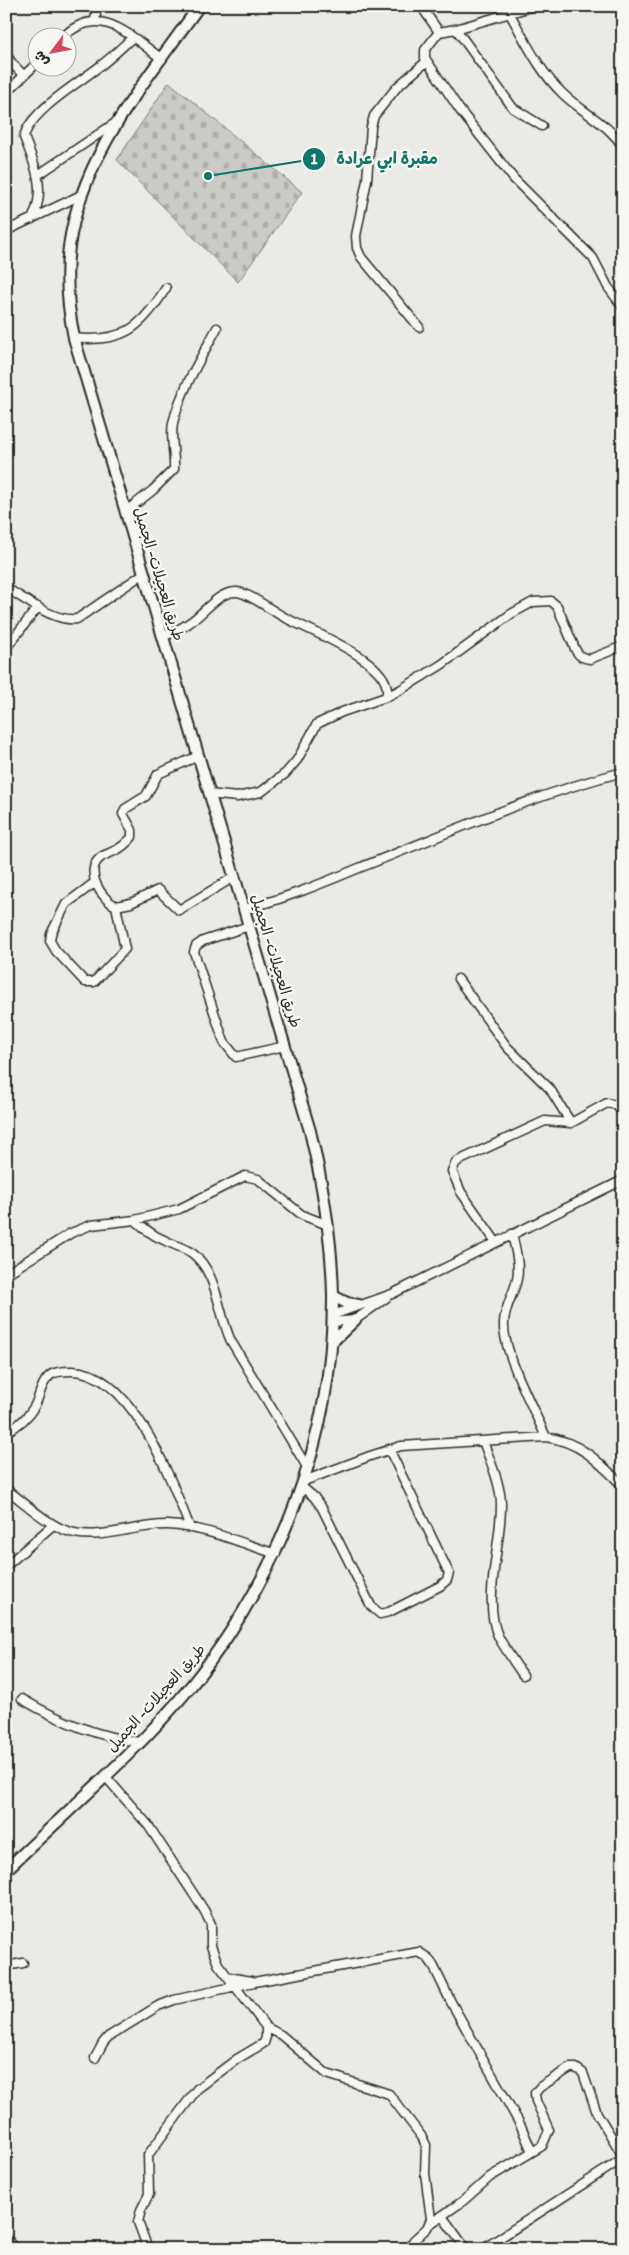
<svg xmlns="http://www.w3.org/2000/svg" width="629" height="2255" viewBox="0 0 629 2255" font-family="Itim,'Playpen Sans Arabic',sans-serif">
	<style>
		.cemetery { fill: url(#cemetery-stones); stroke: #7a7a79 }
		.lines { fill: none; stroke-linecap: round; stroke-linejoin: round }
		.minor-casing { stroke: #2b2b2b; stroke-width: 11 }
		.major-casing { stroke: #2b2b2b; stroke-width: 14 }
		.minor { stroke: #f6f6f2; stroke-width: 8 }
		.major { stroke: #f6f6f2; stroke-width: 10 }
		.labels { text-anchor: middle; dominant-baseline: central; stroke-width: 5; stroke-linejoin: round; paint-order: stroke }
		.street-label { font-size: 15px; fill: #2b2b2b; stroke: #f6f6f2 }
		.leader { fill: none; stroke: #0f766e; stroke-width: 2 }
		.callout-dot { fill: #0f766e; stroke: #f6f6f2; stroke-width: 2 }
		.mark-label { font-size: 15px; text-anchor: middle; font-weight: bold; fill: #fff }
		.callout-label { font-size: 16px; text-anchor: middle; font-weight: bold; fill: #0f766e; stroke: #f6f6f2; stroke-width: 5; stroke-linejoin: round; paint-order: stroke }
	</style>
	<defs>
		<pattern id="cemetery-stones" width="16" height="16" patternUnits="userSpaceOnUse" patternTransform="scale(1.25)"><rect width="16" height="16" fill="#cacac7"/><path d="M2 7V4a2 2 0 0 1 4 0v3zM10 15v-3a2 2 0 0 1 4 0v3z" fill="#aeaeab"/></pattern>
	</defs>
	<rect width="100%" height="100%" fill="#eaeae6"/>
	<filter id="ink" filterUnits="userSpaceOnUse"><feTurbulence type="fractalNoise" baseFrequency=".02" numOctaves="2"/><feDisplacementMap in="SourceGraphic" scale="10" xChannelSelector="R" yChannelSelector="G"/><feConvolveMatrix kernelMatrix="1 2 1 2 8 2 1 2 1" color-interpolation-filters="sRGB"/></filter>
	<g filter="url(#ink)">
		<path class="cemetery" d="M 169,82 L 302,192 L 238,282 L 117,160 Z"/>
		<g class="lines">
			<defs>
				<path id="minor" d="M 421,6 L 439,32
					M 534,6 L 456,29 L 439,32 L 425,50 L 425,58 L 459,109 L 514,179 L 593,258 L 608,287 L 623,307
					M 510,14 C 526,42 539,71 563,94 C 583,113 608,123 623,147
					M 95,21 L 97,6
					M 456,29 L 513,108 L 542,126
					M 62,38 C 99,1 130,36 162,59
					M 6,54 L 11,62 L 24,76
					M 6,93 L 38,62
					M 38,175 L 118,121
					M 32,219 C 47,190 35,165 24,137 C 30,111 80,82 100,66 C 111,58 122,47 132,38
					M 6,231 L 81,195
					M 419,327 L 361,257 L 357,248 L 356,236 L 367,180 L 371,127 L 374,116 L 397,87 L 426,62
					M 74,338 C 122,343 141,329 166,288
					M 623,465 L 621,473 L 623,490
					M 125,512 L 153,490 L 174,469 C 175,453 170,439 173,423 C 181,390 201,358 217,328
					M 6,588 C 26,599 53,622 77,619 L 143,574
					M 162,637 C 172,633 181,629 189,623 C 204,614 218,591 237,592 C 249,593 272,611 284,617 C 307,630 398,663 386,697 L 342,712 L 317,724 L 297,760 L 286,773 L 261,792 L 237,797 L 209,794
					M 6,648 L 38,607
					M 386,697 L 400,690 L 441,665 L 511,614 L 533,602 L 551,601 L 557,606 L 576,651 C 580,657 583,658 590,659 L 623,646
					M 198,756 L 158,774 L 146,796 L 125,809 L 123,814 L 132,830 L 132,837 C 128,842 120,849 114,851 C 109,854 104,854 100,858 C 84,871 101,899 116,906 L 131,903 L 158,890 L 179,910 L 234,877
					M 94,883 L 66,904 L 51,934 L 50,941 L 56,951 L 85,982 L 94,982 L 125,949 L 116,906
					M 244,909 C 284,899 321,884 359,868 C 446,834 532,795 623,772
					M 249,926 L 203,941 L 196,946 L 194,952 L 224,1042 L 236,1057 L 285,1046
					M 458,979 L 507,1047 L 550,1089 L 571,1123
					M 135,1220 C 144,1228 153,1236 164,1240 C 173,1245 183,1247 192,1253 C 218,1272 218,1314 231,1341 L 307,1467
					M 512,1234 C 515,1248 520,1264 517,1279 C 514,1294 504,1308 504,1323 C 502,1350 534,1410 546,1437
					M 496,1242 L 461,1192 L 452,1171 L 456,1162 L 545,1121 L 571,1123 L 607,1103 L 616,1105 L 623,1113
					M 6,1274 L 71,1233 L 91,1225 L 135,1220 L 179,1209 L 245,1176 L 258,1179 L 302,1215 L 328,1225
					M 333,1315 L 392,1294 L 623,1180
					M 332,1322 L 355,1320 L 386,1298
					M 6,1432 C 18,1426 27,1419 34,1407 C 40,1397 41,1381 52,1374 C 58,1371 65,1371 71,1371 C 132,1370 172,1482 190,1528
					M 483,1441 C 490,1461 500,1482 501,1503 C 502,1543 482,1599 498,1636 C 505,1649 514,1662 523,1675
					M 304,1481 L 370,1456 L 401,1446 L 546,1437 C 581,1442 599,1462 623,1486
					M 302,1487 L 314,1497 L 322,1508 L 371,1606 L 380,1614 L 389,1612 L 440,1586 L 447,1580 L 449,1573 L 389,1449
					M 6,1489 C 24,1502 42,1520 62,1529 C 95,1544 134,1524 168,1525 C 205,1527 241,1543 276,1554
					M 6,1566 L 53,1525
					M 22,1699 C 57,1720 99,1737 139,1742
					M 105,1776 L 148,1825 L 204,1910 L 211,1924 L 211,1946 L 218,1964 L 266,2027 L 266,2037 L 264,2043 L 237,2059 L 197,2089 L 148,2155 L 149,2194 L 141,2210 L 138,2222 L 148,2249
					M 6,1966 L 23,1963
					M 228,1977 L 252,1981
					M 266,2027 L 281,2035 L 327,2074 L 389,2094 L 422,2137 L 426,2145 L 425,2173 L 431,2219 L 427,2228 L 414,2240 L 408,2249
					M 95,2058 L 103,2043 L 108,2037 L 158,2006 L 174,2000 L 254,1982 L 419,1952 L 428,1958 L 433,1965 L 451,2002 L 521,2126 L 532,2152
					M 442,2216 L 466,2249
					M 430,2224 L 463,2201 L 490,2177 L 542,2146 L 549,2130 L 536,2101 L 535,2093 L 540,2087 L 570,2068 L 576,2068 L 583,2073 L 597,2113 L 623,2156
					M 6,2238 L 16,2249
					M 489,2245 L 619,2161 L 623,2161
					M 482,2249 L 489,2245 L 494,2249"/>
				<path id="major" d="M 333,1296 L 347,1303 L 359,1305
					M 331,1343 L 355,1320
					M 6,1870 C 68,1810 136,1753 191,1686 C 279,1577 334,1438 333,1296 C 332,1240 323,1185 310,1131 L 74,338 C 68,308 65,277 69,247 C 81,155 147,80 199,6"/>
			</defs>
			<use href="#minor" class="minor-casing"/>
			<use href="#major" class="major-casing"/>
			<use href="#minor" class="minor"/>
			<use href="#major" class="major"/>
		</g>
	</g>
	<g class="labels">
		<g class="street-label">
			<text transform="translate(159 574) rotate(73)">طريق العجيلات- الجميل</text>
			<text transform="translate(276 961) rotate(73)">طريق العجيلات- الجميل</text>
			<text transform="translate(156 1698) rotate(-48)">طريق العجيلات- الجميل</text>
		</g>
	</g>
	<path class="leader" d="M208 176L314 159"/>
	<g class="callout-dot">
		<circle cx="208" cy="176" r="5"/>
		<circle cx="314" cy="159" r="12"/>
	</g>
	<g class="mark-label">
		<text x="314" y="164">1</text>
	</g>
	<g class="callout-label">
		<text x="387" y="164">مقبرة ابي عرادة</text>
	</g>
	<rect width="629" height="2255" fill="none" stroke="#f6f6f2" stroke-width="25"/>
	<rect x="12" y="12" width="604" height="2230" fill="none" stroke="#2b2b2b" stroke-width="2" filter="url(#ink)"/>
	<g transform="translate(52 52) rotate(238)"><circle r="24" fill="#f6f6f2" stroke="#a5a5a2"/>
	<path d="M0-4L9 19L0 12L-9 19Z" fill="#d1495b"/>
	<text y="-8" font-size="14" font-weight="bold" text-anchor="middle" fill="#2b2b2b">ش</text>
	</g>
</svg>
